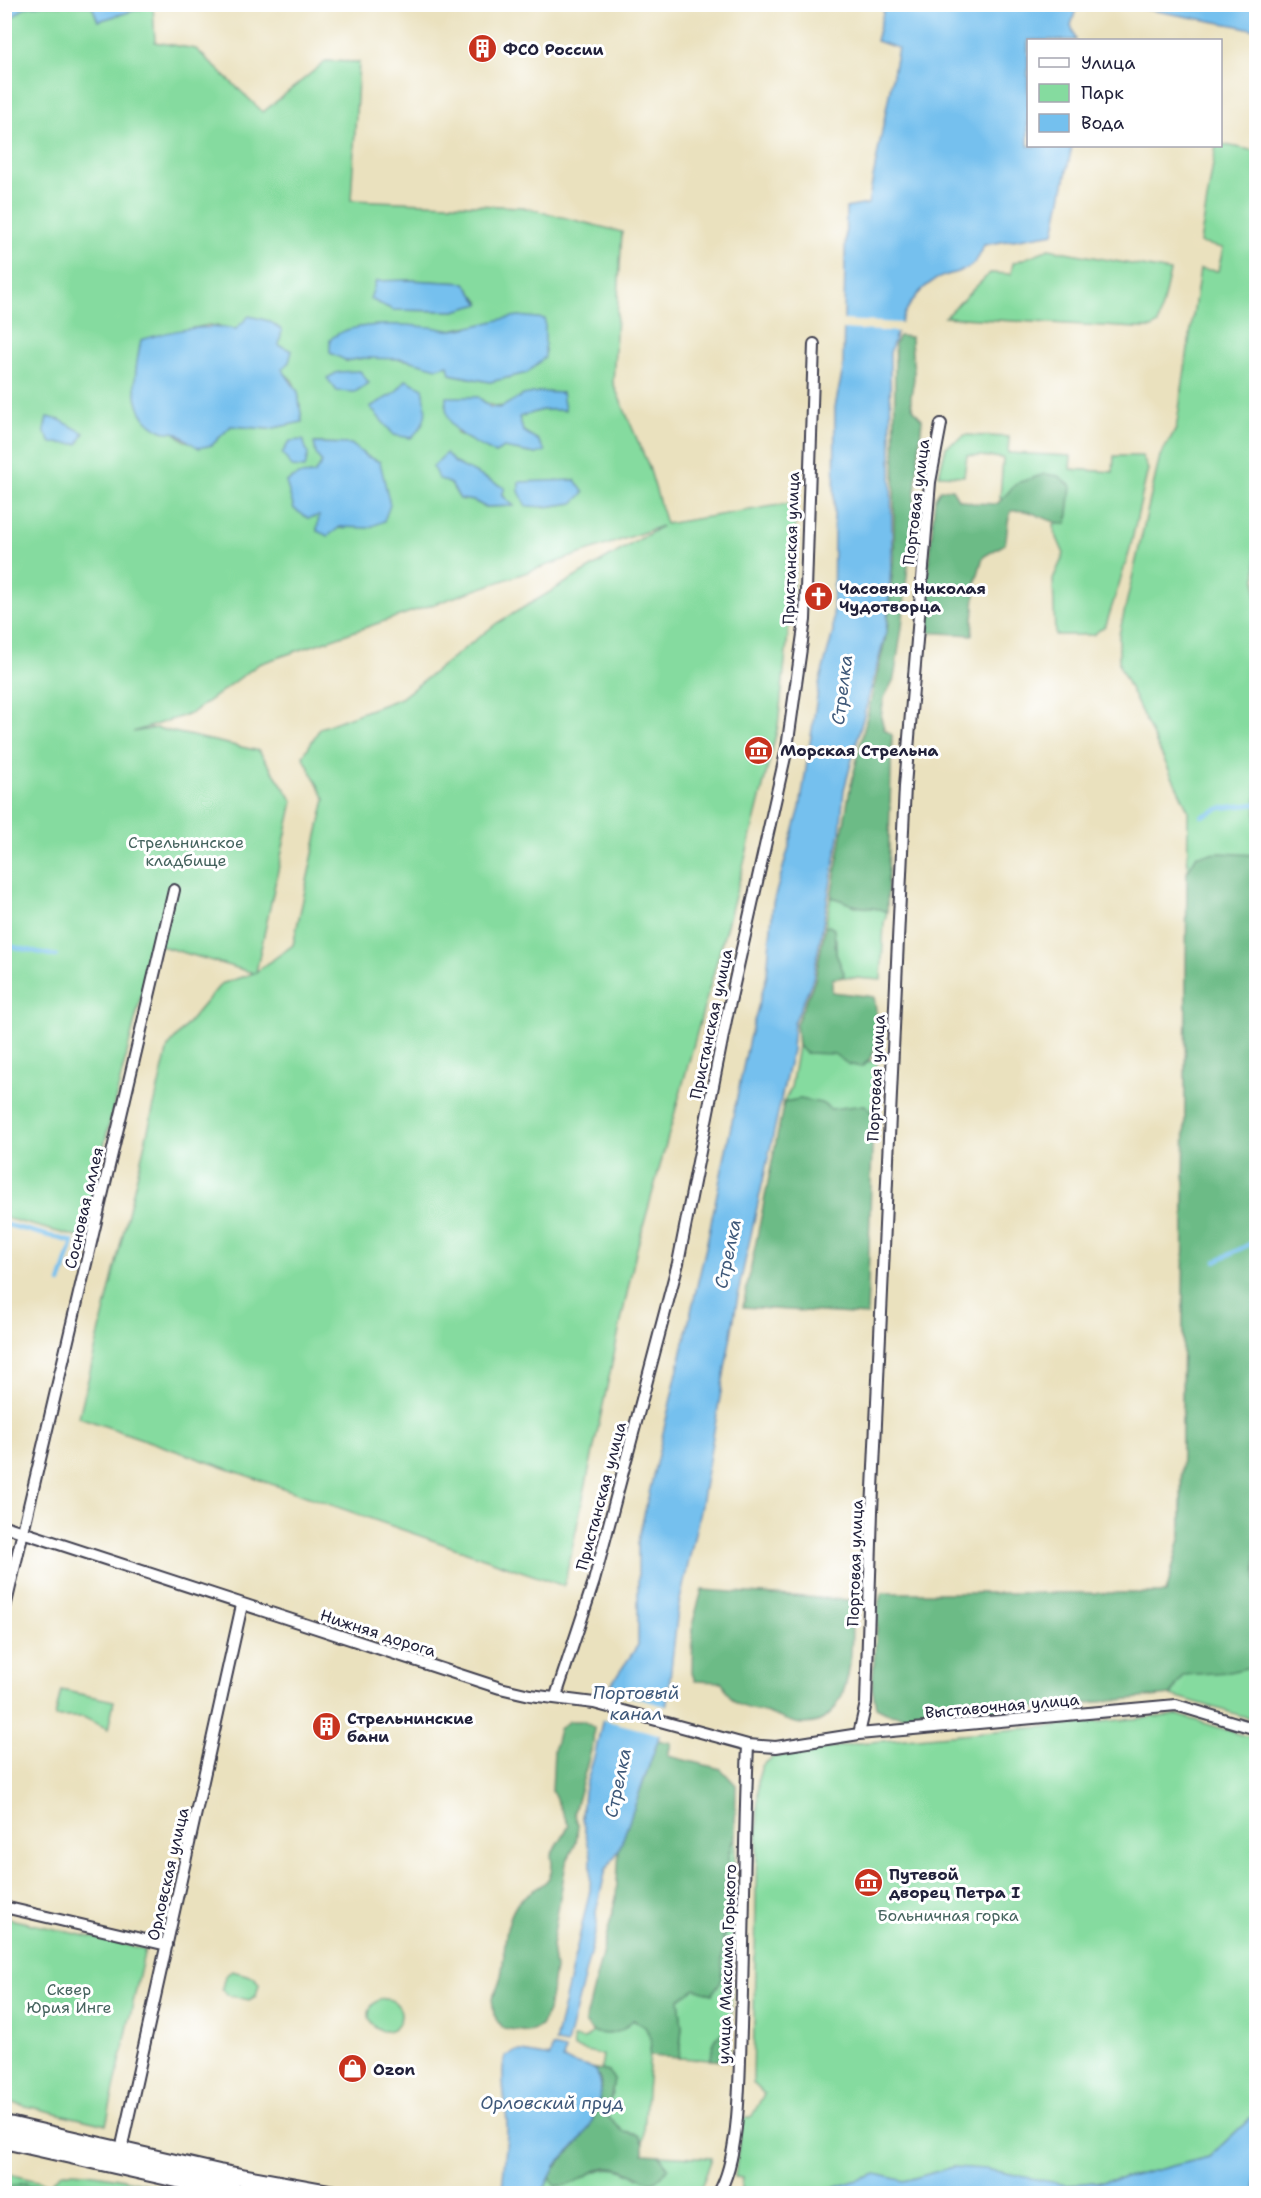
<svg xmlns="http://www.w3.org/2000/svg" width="1261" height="2198" viewBox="0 0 1261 2198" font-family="'Shantell Sans',sans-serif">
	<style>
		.green { fill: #85db9f; stroke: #547e6d; stroke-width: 1.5; fill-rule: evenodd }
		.forest { fill: #6cbb86; stroke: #476e60; stroke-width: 1.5 }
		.water { fill: #74c0ee; stroke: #4b7194; stroke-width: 1.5 }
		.pier { fill: #eae1be }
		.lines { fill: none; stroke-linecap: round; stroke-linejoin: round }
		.stream { stroke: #74c0ee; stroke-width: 4.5 }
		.minor-casing { stroke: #403f4f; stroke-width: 14 }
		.primary-casing { stroke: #403f4f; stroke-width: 20 }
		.minor { stroke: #fff; stroke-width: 10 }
		.primary { stroke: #fff; stroke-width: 16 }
		.labels { text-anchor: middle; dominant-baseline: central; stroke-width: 6; stroke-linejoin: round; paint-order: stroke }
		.poi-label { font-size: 16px; font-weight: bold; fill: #22223b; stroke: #fff; text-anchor: start }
		.street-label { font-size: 16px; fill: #22223b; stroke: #fff }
		.park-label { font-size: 16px; fill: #45635e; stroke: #fff }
		.water-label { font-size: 18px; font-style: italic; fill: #3f597a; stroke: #fff }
	</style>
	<rect width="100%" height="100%" fill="#fff"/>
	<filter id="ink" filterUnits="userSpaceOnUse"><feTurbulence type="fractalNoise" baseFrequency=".0167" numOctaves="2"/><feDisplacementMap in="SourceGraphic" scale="12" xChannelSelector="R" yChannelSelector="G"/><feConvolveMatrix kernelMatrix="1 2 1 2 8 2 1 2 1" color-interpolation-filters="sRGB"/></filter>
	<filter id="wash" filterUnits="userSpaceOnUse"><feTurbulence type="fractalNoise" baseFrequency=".008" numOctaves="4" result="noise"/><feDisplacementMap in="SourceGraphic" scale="24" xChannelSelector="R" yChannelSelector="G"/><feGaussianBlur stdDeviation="1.35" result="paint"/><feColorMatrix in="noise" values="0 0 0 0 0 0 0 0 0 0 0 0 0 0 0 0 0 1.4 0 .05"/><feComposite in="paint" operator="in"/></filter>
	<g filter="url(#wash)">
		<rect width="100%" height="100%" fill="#eae1be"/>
		<path class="green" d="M 43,5 L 92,6 L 98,21 L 153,5 L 155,42 L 196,49 L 263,112 L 326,61 L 359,62 L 351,200 L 522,207 L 622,232 L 613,383 L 649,467 L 666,524 L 791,503 L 798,542 L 778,726 L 742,871 L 636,1252 L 564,1586 L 79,1417 L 168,1047 L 221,984 L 254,973 L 154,944 L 81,1238 L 5,1218 L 4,24 L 25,7 ZM 409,280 L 465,283 L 480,303 L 454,311 L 393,310 ZM 209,325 L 236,329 L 292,380 L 298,392 L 302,422 L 269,429 L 231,426 L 212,445 L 185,441 L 175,433 L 189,329 ZM 387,325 L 449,330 L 470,326 L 527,373 L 490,382 L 450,374 L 449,364 C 433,369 422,362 406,360 C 387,356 366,357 347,361 ZM 540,392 L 562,393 L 564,410 L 542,410 L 519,417 L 523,431 L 538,440 L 544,451 L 536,454 L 504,448 L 495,453 L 456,433 L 478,397 C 505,419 510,397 540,392 ZM 395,393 L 394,435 L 384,422 L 384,401 ZM 315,443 L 351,444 L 366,456 L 380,462 L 350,527 L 317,531 L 319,516 L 298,476 L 314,474 L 322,463 ZM 455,463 L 505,488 L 502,494 L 513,506 L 485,507 L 474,501 L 460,499 L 451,484 ZM 575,480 L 572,503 L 545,507 L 557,482 ZM 662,526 L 497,623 L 401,698 L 320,728 L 303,756 L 325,799 L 293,945 L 256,972 L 293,801 L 259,751 L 156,728 L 133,732 L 192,713 L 259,664 Z
			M 1221,144 L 1256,151 L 1256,1720 L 1171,1695 L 1166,1593 L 1181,1536 L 1188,810 L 1119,665 L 1119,635 L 1160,456 L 1176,429 L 1200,269 L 1218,271 L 1223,248 L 1200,243 L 1216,146 Z
			M 1049,249 L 1170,271 L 1158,324 L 1152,328 L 1137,328 L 945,317 L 990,273 L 1011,274 L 1013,263 Z
			M 965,435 L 1009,437 L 1008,453 L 1071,456 L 1070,469 L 1113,472 L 1114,456 L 1142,456 L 1148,469 L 1129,553 L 1106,625 L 1093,635 L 1055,635 L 1053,579 L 1064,554 L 1055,533 L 1054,524 L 1067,524 L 1017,483 L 1006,497 L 1000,498 L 1003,458 L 967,455 L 964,476 L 939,475 L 946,447 Z
			M 831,897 C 839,899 846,903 853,905 C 866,909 876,906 887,912 L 884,923 L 881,980 L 843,977 L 844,973 L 836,954 L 836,939 L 825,927 Z
			M 798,1046 L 806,1053 L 834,1053 L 848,1064 L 861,1067 L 870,1061 L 877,1062 L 873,1114 L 864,1105 L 831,1110 L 821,1103 L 784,1102 L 791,1088 Z
			M 61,1690 L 114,1701 L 108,1729 L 83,1717 L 55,1717 Z
			M 1178,1715 L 1256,1739 L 1256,2113 L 1209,2157 L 1121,2179 L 1066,2185 L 953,2167 L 904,2181 L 876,2174 L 818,2193 L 741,2194 L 743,2178 L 735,2177 L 741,2120 L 752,2116 L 764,2094 L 753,2083 L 758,1779 L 762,1766 L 773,1757 L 860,1743 Z
			M 735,1833 L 730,2062 L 727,2061 L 727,2036 L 713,2045 L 711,2060 L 679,2058 L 682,2027 L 679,1999 L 695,1988 L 724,1948 L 728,1856 Z
			M 5,1918 L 145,1949 L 106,2125 L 5,2101 Z
			M 232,1971 L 254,1977 L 259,1984 L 256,1996 L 249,2000 L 227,1995 L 222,1988 L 225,1976 Z
			M369 2015a16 16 0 1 1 32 0a16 16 0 1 1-32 0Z
			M 632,2020 L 645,2026 L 651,2040 L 643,2144 L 638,2135 L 624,2132 L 607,2116 L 607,2107 L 613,2094 L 609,2072 L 601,2070 L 603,2055 L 574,2048 L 573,2038 L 584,2039 L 593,2032 C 612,2036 619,2034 632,2020 Z
			M 659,2155 L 712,2158 L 699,2193 L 542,2194 L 550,2177 L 554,2185 C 588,2185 599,2153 637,2178 L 668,2167 Z
			M 63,2172 C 104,2172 142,2183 182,2193 L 5,2194 L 5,2173 L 49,2184 Z"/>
		<path class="forest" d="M 899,336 L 911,337 C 911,349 913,360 914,371 C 916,392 901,400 922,419 L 902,627 L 894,679 L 884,698 L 881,717 L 884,729 L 892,735 L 887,912 C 876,906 866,909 853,905 C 846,903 839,898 831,897 L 850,789 L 887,632 L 894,552 L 895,343 Z
			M 1045,474 L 1059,476 L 1071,486 L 1067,524 C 1046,524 1034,507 1011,511 C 1006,523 1008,532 1005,544 L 983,557 L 976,581 L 972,635 L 923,632 L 935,498 L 940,490 L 952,489 L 958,499 L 972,503 L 997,504 L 1017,483 Z
			M 1220,853 L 1256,855 L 1256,1666 L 1229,1672 L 1183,1675 L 1171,1695 L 920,1719 L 890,1714 L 876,1707 L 872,1687 L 879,1601 L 882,1593 L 1166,1593 L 1181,1536 L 1187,872 L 1197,855 Z
			M 829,926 L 834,929 L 836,954 L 844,973 L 843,977 L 832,979 L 832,992 L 874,997 C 878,1022 884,1051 861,1067 L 848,1064 L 834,1054 L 806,1053 L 798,1046 L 796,1024 L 815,980 L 825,927 Z
			M 800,1099 L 821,1103 L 831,1109 L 865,1105 L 873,1114 L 867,1315 L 743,1307 L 784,1102 Z
			M 702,1590 L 850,1600 C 854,1634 856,1726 803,1724 C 791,1724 779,1717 768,1713 C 740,1705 736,1711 722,1682 L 695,1681 L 692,1673 L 693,1622 Z
			M 569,1721 L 583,1721 L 594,1728 L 593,1743 L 574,1812 L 578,1825 L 576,1843 L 566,1863 L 552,1945 L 555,1969 L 548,2011 L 541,2026 L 528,2032 L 503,2028 L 494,2015 L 492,1998 C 511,1969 497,1935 517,1904 C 532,1883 557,1891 551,1855 L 569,1826 L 552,1791 L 554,1750 L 559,1729 Z
			M 658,1740 L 671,1743 L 668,1756 L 721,1769 L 736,1785 L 735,1833 L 728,1856 L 721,1981 L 712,1994 L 695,1988 L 679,1999 L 682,2027 L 679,2058 L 650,2056 L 651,2040 L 645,2026 L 633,2020 C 619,2034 612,2036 593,2032 L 585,2023 L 616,1898 L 619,1850 Z
			M 723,2033 L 727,2036 L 727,2061 L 711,2060 C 712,2049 712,2039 723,2033 Z
			M 592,2068 L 609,2072 L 614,2080 L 607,2116 L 624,2132 L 638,2135 L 643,2144 L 643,2154 L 659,2155 L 668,2167 L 662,2177 L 652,2182 C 637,2178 623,2166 607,2167 C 591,2169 582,2181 568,2185 C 564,2186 558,2185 554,2185 L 550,2177 C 560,2156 573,2152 583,2137 C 594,2120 612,2083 592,2068 Z
			M 24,2183 L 46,2189 L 47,2193 L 7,2193 L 9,2186 Z"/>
		<path class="water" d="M 5,4 L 43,4 L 43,5 L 25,7 L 5,24 Z
			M 81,5 L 153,4 L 153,5 L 98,21 L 92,6 Z
			M 885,5 L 1080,5 L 1077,6 L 1071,25 L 1076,40 L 1028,40 L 1028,146 L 1072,146 L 1054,233 L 984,245 C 973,278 955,268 933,281 C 908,297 898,326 890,353 L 892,552 L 886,632 L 844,790 L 840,832 L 813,979 L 794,1023 L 792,1050 L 740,1284 L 699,1516 L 678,1609 L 667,1703 L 658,1740 L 619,1850 L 606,1869 L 596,1912 L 597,1926 L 567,2045 L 555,2043 L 590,1890 L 591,1856 L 582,1819 L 584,1791 L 595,1754 L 610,1686 L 638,1645 L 638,1541 L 706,1247 L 749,1039 L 767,975 L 773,903 L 800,808 L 819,684 L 833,632 L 835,407 L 843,369 L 846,208 L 868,204 L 898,48 L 876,41 Z
			M 1123,5 L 1256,5 L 1256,30 L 1238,26 Z
			M 409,280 L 465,283 L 480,304 L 454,311 L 393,310 L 370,299 L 376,281 Z
			M 249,316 L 269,321 L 282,330 L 279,345 L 292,351 L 289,362 L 282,369 L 298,392 L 302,422 L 269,429 L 231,426 L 212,445 L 199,448 C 191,444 184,437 176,433 C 172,431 166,433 162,431 C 125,415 135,371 141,340 C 173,330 203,324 236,329 Z
			M 519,316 L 545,319 L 545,357 L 527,373 L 490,382 L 450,374 L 448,365 L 437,368 L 404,359 L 362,358 L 347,361 L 330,353 L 330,340 C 347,321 402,324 428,327 C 435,327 443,330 451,330 C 474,328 496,319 519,316 Z
			M 360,371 L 369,383 L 355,392 L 337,391 L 327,378 L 338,372 Z
			M 406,380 L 423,388 C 427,411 429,421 411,438 L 394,435 L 370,407 L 395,393 Z
			M 540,392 L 562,393 L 565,410 L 542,410 L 519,417 L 523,431 L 538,440 L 545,451 L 536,454 L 504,448 L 495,453 C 469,440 443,432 446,397 L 478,397 L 490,407 L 500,408 L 523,395 Z
			M 47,417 L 60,420 L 84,433 L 78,444 L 51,443 L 44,431 Z
			M 303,440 L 308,454 L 305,468 L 292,467 L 282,453 L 290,441 Z
			M 314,443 L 351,444 L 366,456 L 380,462 L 390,505 L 384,521 L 368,528 L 340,527 L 328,536 L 317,531 L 319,516 L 308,518 L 294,509 L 286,482 L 298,475 L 314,474 L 322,463 L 316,454 Z
			M 446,453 L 455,463 L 505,488 L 502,495 L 514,506 L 485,507 L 474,501 L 460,499 L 451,484 L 438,478 L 433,467 Z
			M 575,480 L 584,493 L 573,503 L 545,507 L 526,506 L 519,491 L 519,482 Z
			M 552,2047 L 565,2050 L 563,2060 L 592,2068 L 597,2072 L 601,2092 L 591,2124 L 581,2140 L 557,2163 L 542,2193 L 502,2193 C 503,2171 507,2149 507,2127 C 507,2105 499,2078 505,2057 L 517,2051 L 550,2057 Z
			M 1256,2113 L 1256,2193 L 818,2193 L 876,2174 L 904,2181 L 953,2167 L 985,2169 L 1066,2185 L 1121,2179 L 1209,2157 Z"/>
		<path class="pier" d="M 842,320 L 902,323 L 899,332 L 841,329 Z
			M 606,1690 L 669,1707 L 662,1735 L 600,1719 Z"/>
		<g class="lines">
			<path class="stream" d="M 1202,816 L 1221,808 L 1256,804
				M 4,945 L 56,956
				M 4,1224 L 73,1242 L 60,1283
				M 1216,1261 L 1256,1241"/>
		</g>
	</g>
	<g filter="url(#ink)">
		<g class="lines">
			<defs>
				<path id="minor" d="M 4,1526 L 500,1688 L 530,1695 L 594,1703 L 748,1745 L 776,1747 L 859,1734 L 1176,1705 L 1256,1729
					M 4,1612 L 174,890
					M 556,1696 L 594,1581 L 678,1263 L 726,1020 L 787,748 L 805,620 L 814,344
					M 859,1734 L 866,1703 L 872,1511 L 905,786 L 930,482 L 941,424
					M 4,1907 L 167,1945
					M 121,2150 L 242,1605
					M 718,2194 C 741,2157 739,2072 741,2028 C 744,1933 744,1839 748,1745"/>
				<path id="primary" d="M 4,2124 L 219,2173 L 335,2194
					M 4,2140 L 244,2194"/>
			</defs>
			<use href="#minor" class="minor-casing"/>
			<use href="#primary" class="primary-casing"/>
			<use href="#minor" class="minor"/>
			<use href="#primary" class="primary"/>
		</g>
	</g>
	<defs>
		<symbol id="building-disc" viewBox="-11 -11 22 22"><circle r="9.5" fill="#c8321e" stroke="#fff"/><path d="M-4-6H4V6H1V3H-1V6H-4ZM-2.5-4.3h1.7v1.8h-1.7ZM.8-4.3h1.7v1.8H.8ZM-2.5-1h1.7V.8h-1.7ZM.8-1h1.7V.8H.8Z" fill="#fff"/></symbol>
		<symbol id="church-disc" viewBox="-11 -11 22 22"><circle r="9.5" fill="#c8321e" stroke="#fff"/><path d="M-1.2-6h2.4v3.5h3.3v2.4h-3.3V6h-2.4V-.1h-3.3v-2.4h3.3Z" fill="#fff"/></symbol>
		<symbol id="museum-disc" viewBox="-11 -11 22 22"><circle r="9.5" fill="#c8321e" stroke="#fff"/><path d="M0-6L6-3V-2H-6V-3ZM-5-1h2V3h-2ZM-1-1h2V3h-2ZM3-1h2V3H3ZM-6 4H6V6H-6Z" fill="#fff"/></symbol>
		<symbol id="shop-disc" viewBox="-11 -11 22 22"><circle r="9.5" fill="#c8321e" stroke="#fff"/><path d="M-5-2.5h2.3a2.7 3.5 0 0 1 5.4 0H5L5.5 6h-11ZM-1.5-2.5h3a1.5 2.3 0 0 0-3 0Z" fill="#fff"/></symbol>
	</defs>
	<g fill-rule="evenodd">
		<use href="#building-disc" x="466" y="32" width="33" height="33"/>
		<use href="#church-disc" x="802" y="580" width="33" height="33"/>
		<use href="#museum-disc" x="742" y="734" width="33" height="33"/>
		<use href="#building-disc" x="310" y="1710" width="33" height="33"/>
		<use href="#museum-disc" x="852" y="1866" width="33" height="33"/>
		<use href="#shop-disc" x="336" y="2052" width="33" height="33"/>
	</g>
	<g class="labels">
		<g class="poi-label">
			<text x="503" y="49">ФСО России</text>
			<text x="839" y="588">Часовня Николая<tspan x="839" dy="18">Чудотворца</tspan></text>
			<text x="780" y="750">Морская Стрельна</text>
			<text x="347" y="1718">Стрельнинские<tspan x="347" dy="18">бани</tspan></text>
			<text x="889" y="1874">Путевой<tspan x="889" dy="18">дворец Петра I</tspan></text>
			<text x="373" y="2069">Ozon</text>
		</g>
		<g class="street-label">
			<text transform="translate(916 502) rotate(-83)">Портовая улица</text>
			<text transform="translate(791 548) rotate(-88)">Пристанская улица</text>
			<text transform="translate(711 1024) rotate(-78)">Пристанская улица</text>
			<text transform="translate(876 1078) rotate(-87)">Портовая улица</text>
			<text transform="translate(84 1208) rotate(-77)">Сосновая аллея</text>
			<text transform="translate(601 1496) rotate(-75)">Пристанская улица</text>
			<text transform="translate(855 1563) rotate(-88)">Портовая улица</text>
			<text transform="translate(378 1633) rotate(18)">Нижняя дорога</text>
			<text transform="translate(1002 1706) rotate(-5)">Выставочная улица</text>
			<text transform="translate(168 1874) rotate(-77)">Орловская улица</text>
			<text transform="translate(727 1964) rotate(-88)">улица Максима Горького</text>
		</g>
		<g class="park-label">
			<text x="186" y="842">Стрельнинское<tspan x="186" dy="18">кладбище</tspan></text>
			<text x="948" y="1915">Больничная горка</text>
			<text x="69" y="1989">Сквер<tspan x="69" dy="18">Юрия Инге</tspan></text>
		</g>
		<g class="water-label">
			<text transform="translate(842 690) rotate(-83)">Стрелка</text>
			<text transform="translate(728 1254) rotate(-78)">Стрелка</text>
			<text x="636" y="1693">Портовый<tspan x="636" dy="21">канал</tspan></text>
			<text transform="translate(618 1783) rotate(-78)">Стрелка</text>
			<text x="552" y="2103">Орловский пруд</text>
		</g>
	</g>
	<rect width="1261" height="2198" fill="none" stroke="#fff" stroke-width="24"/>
	<rect x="1027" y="39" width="195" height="108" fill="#ffffff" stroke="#a7a7b1" stroke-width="1.5"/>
	<rect x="1039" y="58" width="30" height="9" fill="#ffffff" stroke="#a7a7b1" stroke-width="1.5"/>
	<text x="1081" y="69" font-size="18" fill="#22223b">Улица</text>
	<rect x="1039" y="84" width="30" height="18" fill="#85db9f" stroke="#a7a7b1" stroke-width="1.5"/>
	<text x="1081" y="99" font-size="18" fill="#22223b">Парк</text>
	<rect x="1039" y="114" width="30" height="18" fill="#74c0ee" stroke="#a7a7b1" stroke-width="1.5"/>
	<text x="1081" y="129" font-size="18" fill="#22223b">Вода</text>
</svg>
